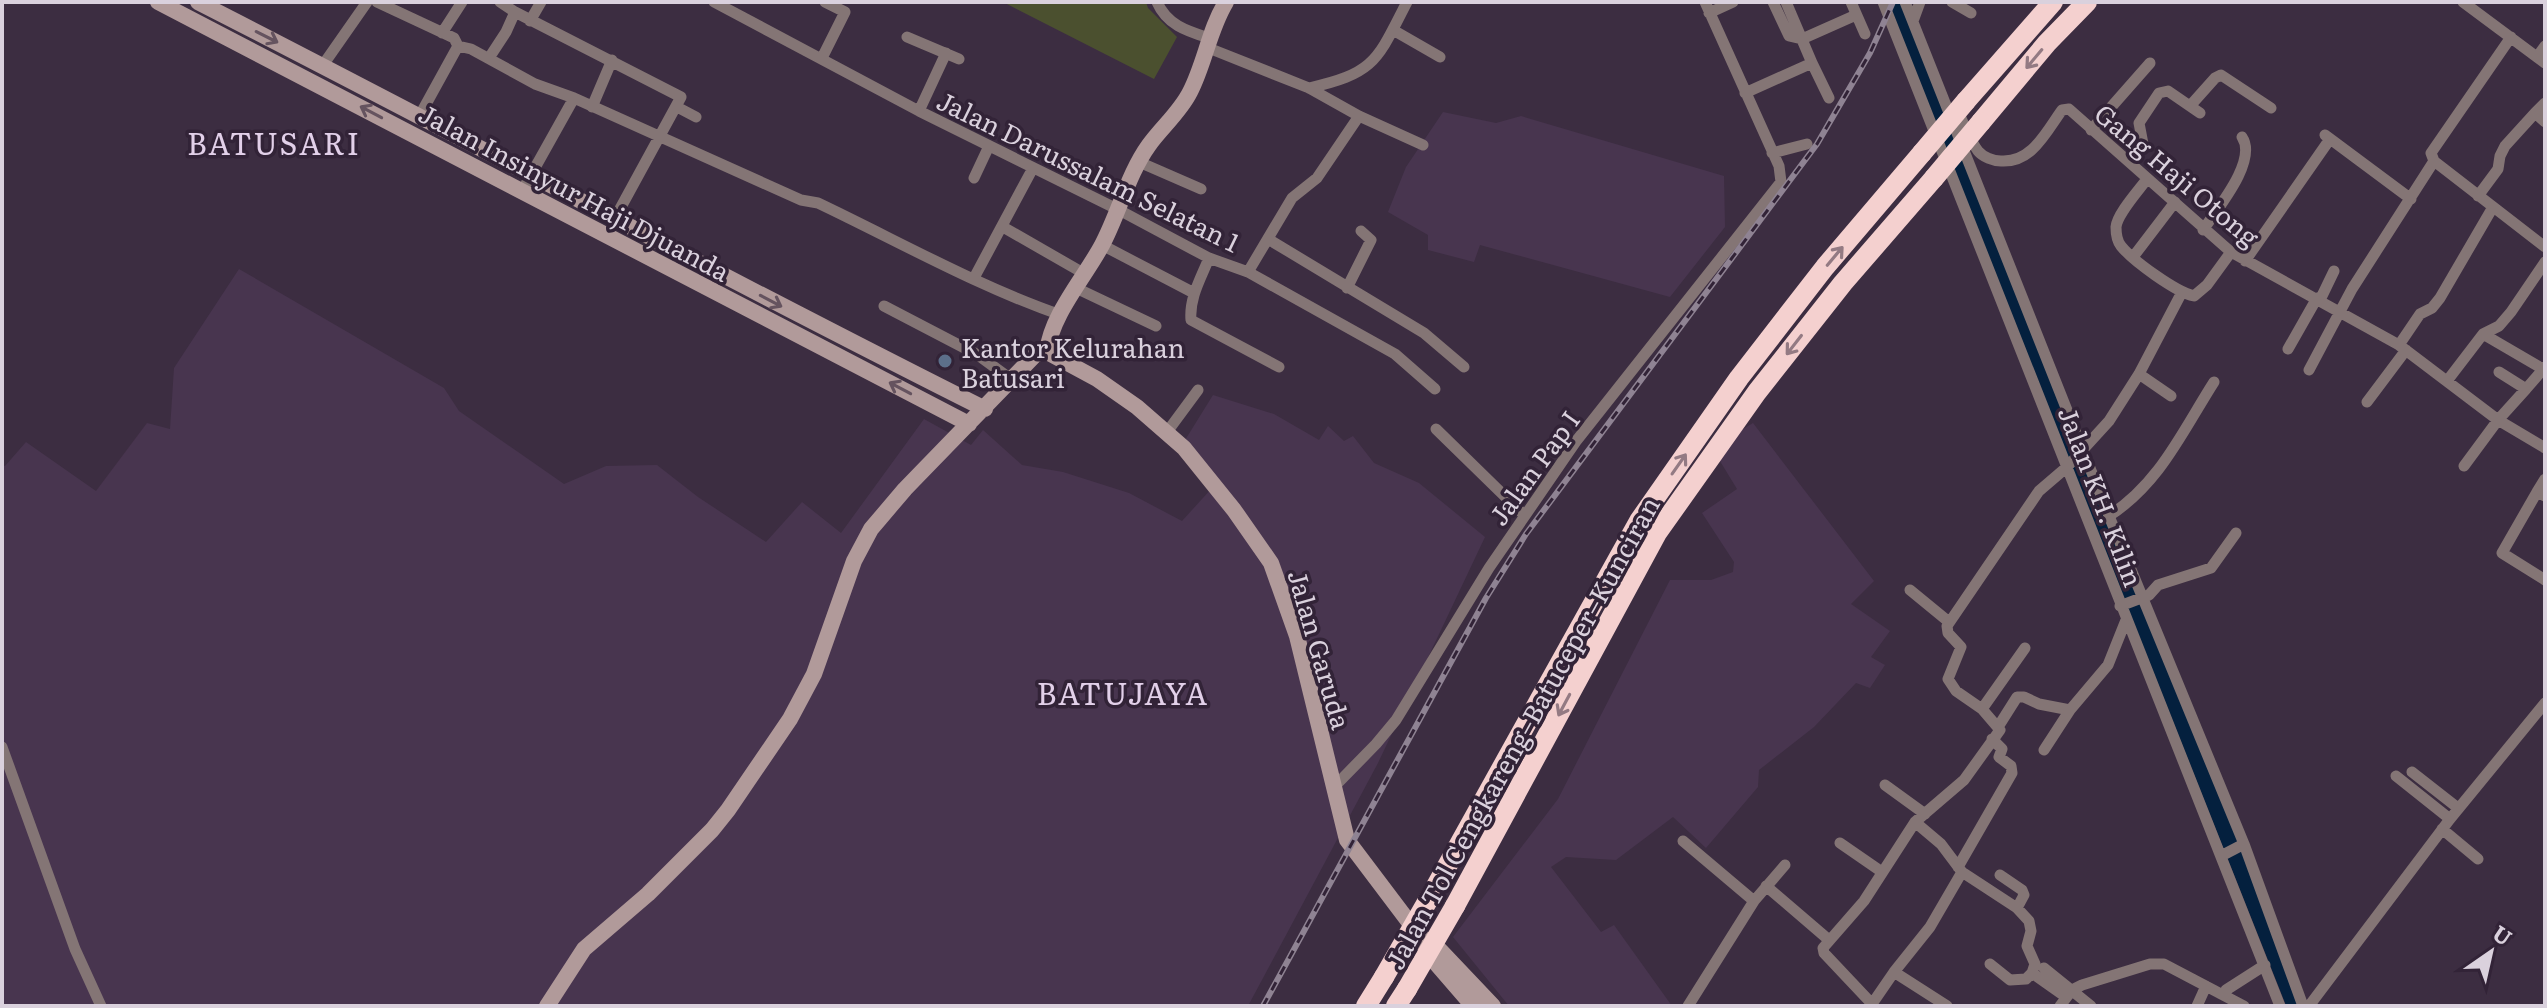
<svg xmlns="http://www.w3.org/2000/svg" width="2547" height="1008" viewBox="0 0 2547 1008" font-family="Literata,serif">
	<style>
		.built { fill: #48354f }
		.green { fill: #4b502f }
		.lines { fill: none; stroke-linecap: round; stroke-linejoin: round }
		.river { stroke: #04203e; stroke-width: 18 }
		.street { stroke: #847575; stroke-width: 11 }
		.secondary { stroke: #b19a9a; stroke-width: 16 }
		.highway { stroke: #f4d0cf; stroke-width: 20 }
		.rail-casing { stroke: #8f8393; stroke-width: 6 }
		.rail { stroke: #322337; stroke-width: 3; stroke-dasharray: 9; stroke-linecap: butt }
		.highway-bridge { stroke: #f4d0cf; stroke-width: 20 }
		.oneway { stroke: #65535f }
		.oneway2 { stroke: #937a83 }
		.service-dot { fill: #5c6f8a; stroke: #322337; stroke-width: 3 }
		.labels { text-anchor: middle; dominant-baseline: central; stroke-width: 7; stroke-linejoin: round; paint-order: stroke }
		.street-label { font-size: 26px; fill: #dad1dd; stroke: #322337 }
		.poi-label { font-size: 26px; fill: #dad1dd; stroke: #322337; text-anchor: start }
		.quarter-label { font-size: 30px; letter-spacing: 2px; fill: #e2d0e9; stroke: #322337 }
	</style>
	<rect width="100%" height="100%" fill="#3c2d41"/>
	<path class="built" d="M 1443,112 L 1496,123 L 1521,116 L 1724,176 L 1725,227 L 1670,297 L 1480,245 L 1474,262 L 1428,250 L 1428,235 L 1388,212 L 1406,167 Z
		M 239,269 L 444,388 L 459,411 L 564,484 L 606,466 L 657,465 L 698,497 L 766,542 L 802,502 L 841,533 L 924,419 L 971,445 L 983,430 L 1022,465 L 1063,472 L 1129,493 L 1182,521 L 1212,488 L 1182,445 L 1213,395 L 1274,414 L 1319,440 L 1328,426 L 1344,441 L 1353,436 L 1374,463 L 1419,483 L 1485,537 L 1378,763 L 1248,1006 L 2,1006 L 2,465 L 5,466 L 26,442 L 96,491 L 147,423 L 170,429 L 174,368 Z
		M 1753,423 L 1874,581 L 1851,604 L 1890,631 L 1871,657 L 1885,665 L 1870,688 L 1856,683 L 1814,727 L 1759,770 L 1758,787 L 1706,848 L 1673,817 L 1616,860 L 1566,857 L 1551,867 L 1601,932 L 1614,925 L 1672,1006 L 1509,1006 L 1453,937 L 1558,799 L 1670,580 L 1711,580 L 1733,572 L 1734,562 L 1702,513 L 1737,489 L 1712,448 Z"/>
	<path class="green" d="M 1003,2 L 1146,2 L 1148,8 L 1177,37 L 1154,79 Z"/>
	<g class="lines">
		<path class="river" d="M 1896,2 C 2027,338 2165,670 2296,1006"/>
		<path class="street" d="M 377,2 L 454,38 L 458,46 L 471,49 L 535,84 L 574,98 L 801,200 L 818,203 C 898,241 977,286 1061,315
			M 714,2 L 919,111 L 1119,210 L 1209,258 L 1248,272 L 1395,354 L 1435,389
			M 1157,2 C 1167,25 1187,31 1209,38
			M 1773,2 L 1789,36 L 1802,39
			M 1851,2 L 1865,34
			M 1883,2 L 2280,1006
			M 1905,2 L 2109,516 L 2244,844 L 2303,1006
			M 1952,2 L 1971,13
			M 2463,2 L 2545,63
			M 515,12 L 681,97 L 615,218
			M 1709,13 L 1733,2
			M 530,21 L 541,2
			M 1913,21 L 1920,2
			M 1393,30 L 1440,57
			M 442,33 L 462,2
			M 907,37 L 959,59
			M 2511,37 L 2431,153 L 2434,161 L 2545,247
			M 1802,39 L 1856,15
			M 1206,47 L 1309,88 L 1359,116 L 1423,145
			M 2537,57 L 2545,46
			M 489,58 L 506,32 L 515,12 L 500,2
			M 822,58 L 845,12 L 825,2
			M 1812,63 L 1829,98
			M 323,65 L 367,2
			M 1309,88 C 1376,73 1377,60 1407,2
			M 1745,93 L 1812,63 L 1786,2
			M 2545,103 L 2535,113 L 2545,122
			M 2190,106 L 2215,78 L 2221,75 L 2271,108
			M 592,107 L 612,60
			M 677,107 L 696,117
			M 1957,110 C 1964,123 1969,139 1978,151 C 1983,157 1993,161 2001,161 C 2032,163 2046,132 2062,110 L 2069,109 L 2231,252 L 2399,345 L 2498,420 L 2545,448
			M 919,111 L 946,53
			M 420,115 L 458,46
			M 2091,130 L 2150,63
			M 2325,135 L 2411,199
			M 1772,153 L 1807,144
			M 2127,160 L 2143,144 L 2139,123 L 2159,93 L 2168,91 L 2200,113
			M 1139,162 L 1201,189
			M 974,178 L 989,146
			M 2147,179 C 2139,190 2117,214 2116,227 C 2116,233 2117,241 2121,246 C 2133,261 2176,292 2194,296 L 2207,285 L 2231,252
			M 522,191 L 574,98
			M 2478,196 L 2498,169 L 2500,156 L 2505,146 L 2535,113
			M 1003,227 L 1085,274
			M 2203,230 C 2217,209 2258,161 2242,137
			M 1268,239 L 1424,333 L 1464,367
			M 1102,245 L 1194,293
			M 2133,257 L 2175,202
			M 1209,258 C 1201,278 1189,298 1191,320 L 1279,367
			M 2245,261 L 2330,139
			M 1248,272 L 1292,198 L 1317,178 L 1359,116
			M 974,278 L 1033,168
			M 1076,288 L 1156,326
			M 1347,288 L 1371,240 L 1361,231
			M 2320,300 L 2334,271
			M 884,306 L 978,355 L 1012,380
			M 2483,334 L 2543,369
			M 2399,345 L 2420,314 L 2432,308 L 2440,298 L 2493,207
			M 2288,349 L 2317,298
			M 2309,370 L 2352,289 L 2434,161
			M 2499,372 L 2526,389 L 2545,367
			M 2139,374 L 2171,396
			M 2447,381 L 2483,334 L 2499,326 L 2511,312 L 2545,262
			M 2367,402 L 2406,350
			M 1436,429 L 1524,515
			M 1167,432 L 1198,390
			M 2464,466 L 2498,420 L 2526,389
			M 2545,479 L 2537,492 L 2545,496
			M 2537,492 L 2502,553 L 2545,580
			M 2109,516 C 2160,483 2182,432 2214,382
			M 1910,590 L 1949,622
			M 2120,606 L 2149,595 L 2158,585 L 2211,568 L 2236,533
			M 1982,709 L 2025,648
			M 1998,727 L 2017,697 L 2024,697 L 2039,704 L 2070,710
			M 2,747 L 75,949 L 101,1006
			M 2044,750 L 2070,710 L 2108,665 L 2126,620
			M 2412,772 L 2458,808
			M 2396,776 L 2450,819
			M 1885,785 L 1925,814
			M 1334,787 L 1376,744 L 1396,720 L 1489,568 L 1577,440 L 1781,182 L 1779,166 L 1705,2
			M 1915,822 L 1941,844 L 1962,872 L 2017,908 L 2029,921 L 2031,931 L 2027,946 L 2035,964 L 2032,973 L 2066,997
			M 2442,829 L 2478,859
			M 1683,841 L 1754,901
			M 1840,843 L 1882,872
			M 2221,856 L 2244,844
			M 1958,867 L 2012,773 L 2011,766 L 1999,757 L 2002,749 L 1992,739
			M 2000,875 L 2022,890 L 2024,895 L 2017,908
			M 1766,886 L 1829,940
			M 1990,964 L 2010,980 L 2026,979 L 2032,973
			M 2044,968 L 2091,1006
			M 1894,972 L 1947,1006
			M 2226,990 L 2265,965
			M 1872,1004 L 1894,972 L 1930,927 L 1962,872
			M 1688,1006 L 1754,901 L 1785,865
			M 1874,1006 L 1824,953 L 1823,948 L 1864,901 L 1915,822 L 1964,780 L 2000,730 L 1982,709 L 1956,691 L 1948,679 L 1961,647 L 1948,633 L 1947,626 L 2039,491 L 2067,467 L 2109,421 L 2139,374 L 2182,292
			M 2060,1006 L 2072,990 L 2082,985 L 2150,964 L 2164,964 L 2244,1006
			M 2197,1006 L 2206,986
			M 2309,1006 L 2450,819 L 2545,703"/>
		<path class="secondary" d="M 158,2 L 969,424
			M 198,2 C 461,136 721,277 985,409
			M 1047,352 L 1097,379 L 1137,407 L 1184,448 L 1234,510 L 1271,563 L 1297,636 L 1347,840 L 1421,938 L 1428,954 L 1473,1006
			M 1047,352 C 1051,315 1085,277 1102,245 C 1119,213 1128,174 1149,145 C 1162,127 1180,112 1190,92 C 1205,63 1209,30 1226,2
			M 1423,938 L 1437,947 L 1493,1006
			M 547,1006 L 584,949 L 648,894 L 712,830 L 728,810 L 790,719 L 814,674 L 854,561 L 871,529 L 905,489 L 1036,354 L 1047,352"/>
		<path class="highway" d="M 1966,101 L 2053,2
			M 1981,122 L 2047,43 L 2087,2
			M 1431,895 L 1639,521 L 1739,378 L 1825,267 L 1922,153
			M 1455,906 L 1657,533 L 1757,392 L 1843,283 L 1934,178
			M 1366,1006 L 1384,977
			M 1396,1006 L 1407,989"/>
		<defs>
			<path id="rail" d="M 1263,1006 L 1486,598 L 1526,534 L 1817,144 L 1870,53 L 1893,2"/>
		</defs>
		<use href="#rail" class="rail-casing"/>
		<use href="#rail" class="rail"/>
		<path class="highway-bridge" d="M 1922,153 L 1966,101
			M 1934,178 L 1981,122
			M 1384,977 L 1431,895
			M 1407,989 L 1455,906"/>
	</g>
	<defs><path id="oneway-shaft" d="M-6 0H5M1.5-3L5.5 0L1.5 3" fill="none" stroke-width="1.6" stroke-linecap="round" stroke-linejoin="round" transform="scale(2)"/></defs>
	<g class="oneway">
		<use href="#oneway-shaft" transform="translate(267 37) rotate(27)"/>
		<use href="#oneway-shaft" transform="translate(371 112) rotate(-152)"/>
		<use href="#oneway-shaft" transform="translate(771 301) rotate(28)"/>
		<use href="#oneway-shaft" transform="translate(900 388) rotate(-152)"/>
	</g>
	<g class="oneway2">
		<use href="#oneway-shaft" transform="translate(2034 59) rotate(130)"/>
		<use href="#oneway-shaft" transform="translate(1835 256) rotate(-50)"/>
		<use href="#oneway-shaft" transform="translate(1794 345) rotate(128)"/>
		<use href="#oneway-shaft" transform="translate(1679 464) rotate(-55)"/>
		<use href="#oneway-shaft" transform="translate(1564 705) rotate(118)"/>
	</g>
	<circle class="service-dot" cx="945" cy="361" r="8"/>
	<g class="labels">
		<g class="street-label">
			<text transform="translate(1089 170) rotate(26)">Jalan Darussalam Selatan 1</text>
			<text transform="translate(2178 174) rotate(40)">Gang Haji Otong</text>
			<text transform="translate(575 191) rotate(28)">Jalan Insinyur Haji Djuanda</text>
			<text transform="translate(1533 467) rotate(-54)">Jalan Pap I</text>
			<text transform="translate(2102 496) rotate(69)">Jalan KH. Kilin</text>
			<text transform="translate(1321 649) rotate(74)">Jalan Garuda</text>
			<text transform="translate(1521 732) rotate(-61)">Jalan Tol Cengkareng–Batuceper–Kunciran</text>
		</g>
		<g class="poi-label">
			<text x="961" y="346">Kantor Kelurahan<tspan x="961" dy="30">Batusari</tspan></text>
		</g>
		<g class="quarter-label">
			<text x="274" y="142">BATUSARI</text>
			<text x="1123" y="692">BATUJAYA</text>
		</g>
	</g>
	<rect width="2547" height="1008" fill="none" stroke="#dad1dd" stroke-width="8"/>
	<g transform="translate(2491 952) rotate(34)" stroke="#322337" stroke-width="6" paint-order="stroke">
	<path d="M0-6L14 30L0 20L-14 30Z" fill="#dad1dd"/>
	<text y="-12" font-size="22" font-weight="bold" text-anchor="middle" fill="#dad1dd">U</text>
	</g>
</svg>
